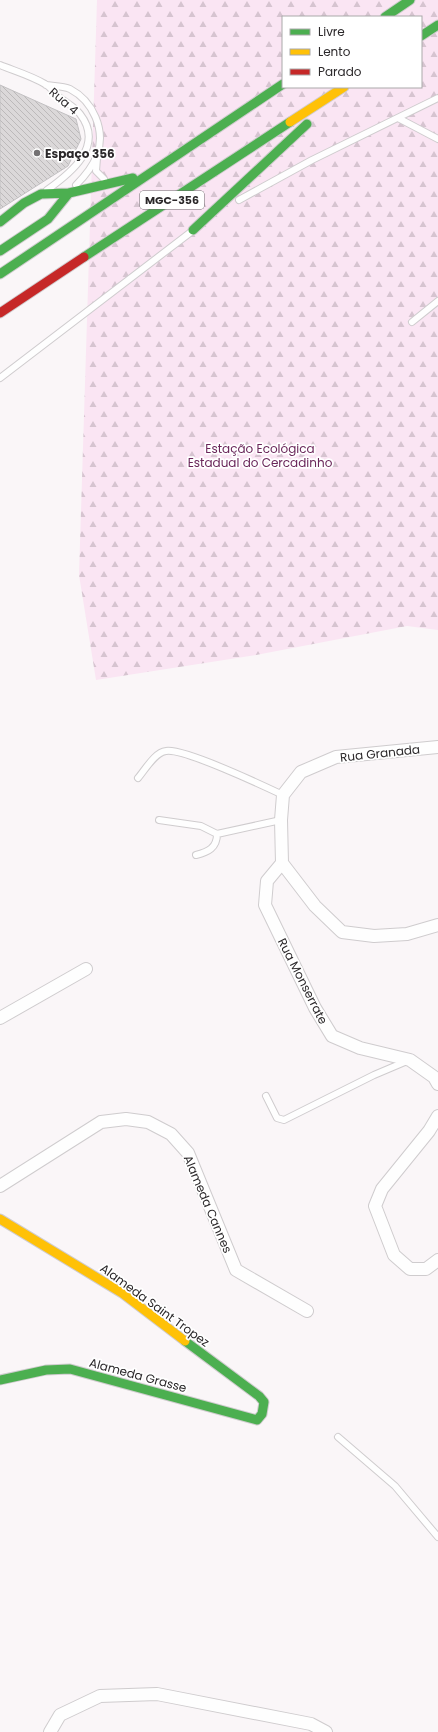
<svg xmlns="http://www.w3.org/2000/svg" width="438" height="1732" viewBox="0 0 438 1732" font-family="Poppins,sans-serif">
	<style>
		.forest { fill: url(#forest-firs); fill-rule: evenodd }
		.building { fill: url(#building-back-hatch); stroke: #c2c0c2 }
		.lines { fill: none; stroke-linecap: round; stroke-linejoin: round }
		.lane-casing { stroke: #cfccce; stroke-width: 8 }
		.street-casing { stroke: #cfccce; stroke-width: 14 }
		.fast-casing { stroke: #cfccce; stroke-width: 11 }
		.slow-casing { stroke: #cfccce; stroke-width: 11 }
		.jam-casing { stroke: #cfccce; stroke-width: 11 }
		.lane { stroke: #fefefe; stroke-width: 6 }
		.street { stroke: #fefefe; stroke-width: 12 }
		.fast { stroke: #4caf50; stroke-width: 9 }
		.slow { stroke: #ffc107; stroke-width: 9 }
		.jam { stroke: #c62828; stroke-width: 9 }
		.poi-dot { fill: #737072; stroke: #fff; stroke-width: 1.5 }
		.labels { text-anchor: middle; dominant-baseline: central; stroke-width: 3.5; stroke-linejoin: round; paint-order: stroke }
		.shield { fill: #fff; stroke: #6b686a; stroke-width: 1 }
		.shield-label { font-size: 11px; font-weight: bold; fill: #2b282a }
		.street-label { font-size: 12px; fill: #2b282a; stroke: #fff }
		.poi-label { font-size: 12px; font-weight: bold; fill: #2b282a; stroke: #fff; text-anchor: start }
		.park-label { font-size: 12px; fill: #6a265a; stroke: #fff }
	</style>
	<defs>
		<pattern id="forest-firs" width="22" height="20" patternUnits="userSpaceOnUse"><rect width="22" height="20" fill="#fae5f3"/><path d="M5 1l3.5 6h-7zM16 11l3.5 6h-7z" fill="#d6c4d0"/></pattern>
		<pattern id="building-back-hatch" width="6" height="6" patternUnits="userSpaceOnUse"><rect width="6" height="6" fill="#dbd8d9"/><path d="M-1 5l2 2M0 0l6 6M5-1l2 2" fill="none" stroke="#bcb9ba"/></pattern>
	</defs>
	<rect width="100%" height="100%" fill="#faf6f8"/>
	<path class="forest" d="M 97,0 L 438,0 L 438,630 L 407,626 L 256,655 L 96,680 L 79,575 ZM 283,17 L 421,17 L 421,87 L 283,87 Z"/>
	<path class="building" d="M 0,85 L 76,119 L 81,139 L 68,166 L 0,209 Z"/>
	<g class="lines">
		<defs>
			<path id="lane" d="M 0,65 C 15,71 32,76 45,84 C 51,87 54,93 59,97 C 66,103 74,106 80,114 C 105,146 71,173 47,190
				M 46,85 C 54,86 64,86 70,89 C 93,101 106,130 97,155 C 93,166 84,177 76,185
				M 398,118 L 438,139
				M 97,158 L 96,171 L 104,179
				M 239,200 L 312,160 L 438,98
				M 412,322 L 438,301
				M 0,378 L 191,232
				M 138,778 C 145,770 155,752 166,751 C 183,748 264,786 283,795
				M 159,820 L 201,826 L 217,834 C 217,848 208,852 196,855
				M 217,834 L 281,820
				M 266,1096 L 277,1118 L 284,1120 L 374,1075 L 407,1061
				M 338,1437 L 395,1486 L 438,1537"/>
			<path id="street" d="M 282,863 L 267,881 L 265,905 L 315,1008 L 332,1036 L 360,1048 L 410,1060 L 434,1077 L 438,1084
				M 282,863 L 281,820 L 283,795 L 301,772 L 336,757 L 438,747
				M 282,863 L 315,906 L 342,932 L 374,936 L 407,934 L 438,925
				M 0,1018 L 86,969
				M 438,1116 L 429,1131 L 382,1189 L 375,1206 L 394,1255 L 410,1269 L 426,1269 L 438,1260
				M 0,1186 L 101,1122 L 126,1119 L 148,1122 L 171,1134 L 188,1153 L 236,1270 L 307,1311
				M 50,1732 L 60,1715 L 100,1696 L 157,1694 L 311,1724 L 326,1732"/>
			<path id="fast" d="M 385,17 L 410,0
				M 421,36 L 438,25
				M 69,193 L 133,178
				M 0,222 L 24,203 L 41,194 L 69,193
				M 193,230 L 307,124
				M 0,251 L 48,219 L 69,193
				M 84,257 L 290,122
				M 0,274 L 283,84
				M 0,1380 L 46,1370 L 70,1369 L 257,1420 L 262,1414 L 264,1402 L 259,1396 L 185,1341"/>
			<path id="slow" d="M 290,122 L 344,87
				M 0,1219 L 122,1293 L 185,1341"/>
			<path id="jam" d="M 0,313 L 84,257"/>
		</defs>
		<use href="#lane" class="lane-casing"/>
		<use href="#street" class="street-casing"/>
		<use href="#fast" class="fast-casing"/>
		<use href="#slow" class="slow-casing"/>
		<use href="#jam" class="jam-casing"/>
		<use href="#lane" class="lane"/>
		<use href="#street" class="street"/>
		<use href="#fast" class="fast"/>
		<use href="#slow" class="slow"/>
		<use href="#jam" class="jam"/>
	</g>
	<circle class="poi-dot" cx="37" cy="153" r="4"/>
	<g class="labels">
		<rect class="shield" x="140" y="191" width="64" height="18" rx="3"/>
		<g class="shield-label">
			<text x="172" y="200">MGC-356</text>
		</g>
		<g class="street-label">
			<text transform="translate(64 101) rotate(41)">Rua 4</text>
			<text transform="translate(380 753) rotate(-6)">Rua Granada</text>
			<text transform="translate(303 981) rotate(63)">Rua Monserrate</text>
			<text transform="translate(208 1204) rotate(67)">Alameda Cannes</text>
			<text transform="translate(155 1305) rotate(36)">Alameda Saint Tropez</text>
			<text transform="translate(138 1375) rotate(15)">Alameda Grasse</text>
		</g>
		<g class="poi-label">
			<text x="45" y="153">Espaço 356</text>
		</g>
		<g class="park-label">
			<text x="260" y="448">Estação Ecológica<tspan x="260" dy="14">Estadual do Cercadinho</tspan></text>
		</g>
	</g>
	<rect x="282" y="16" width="140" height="72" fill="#ffffff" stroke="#aaa9aa"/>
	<rect x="290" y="29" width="20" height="6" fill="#4caf50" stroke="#aaa9aa"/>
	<text x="318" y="36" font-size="12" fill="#2b282a">Livre</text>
	<rect x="290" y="49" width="20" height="6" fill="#ffc107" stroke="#aaa9aa"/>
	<text x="318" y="56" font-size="12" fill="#2b282a">Lento</text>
	<rect x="290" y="69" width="20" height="6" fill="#c62828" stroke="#aaa9aa"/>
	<text x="318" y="76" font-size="12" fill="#2b282a">Parado</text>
</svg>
